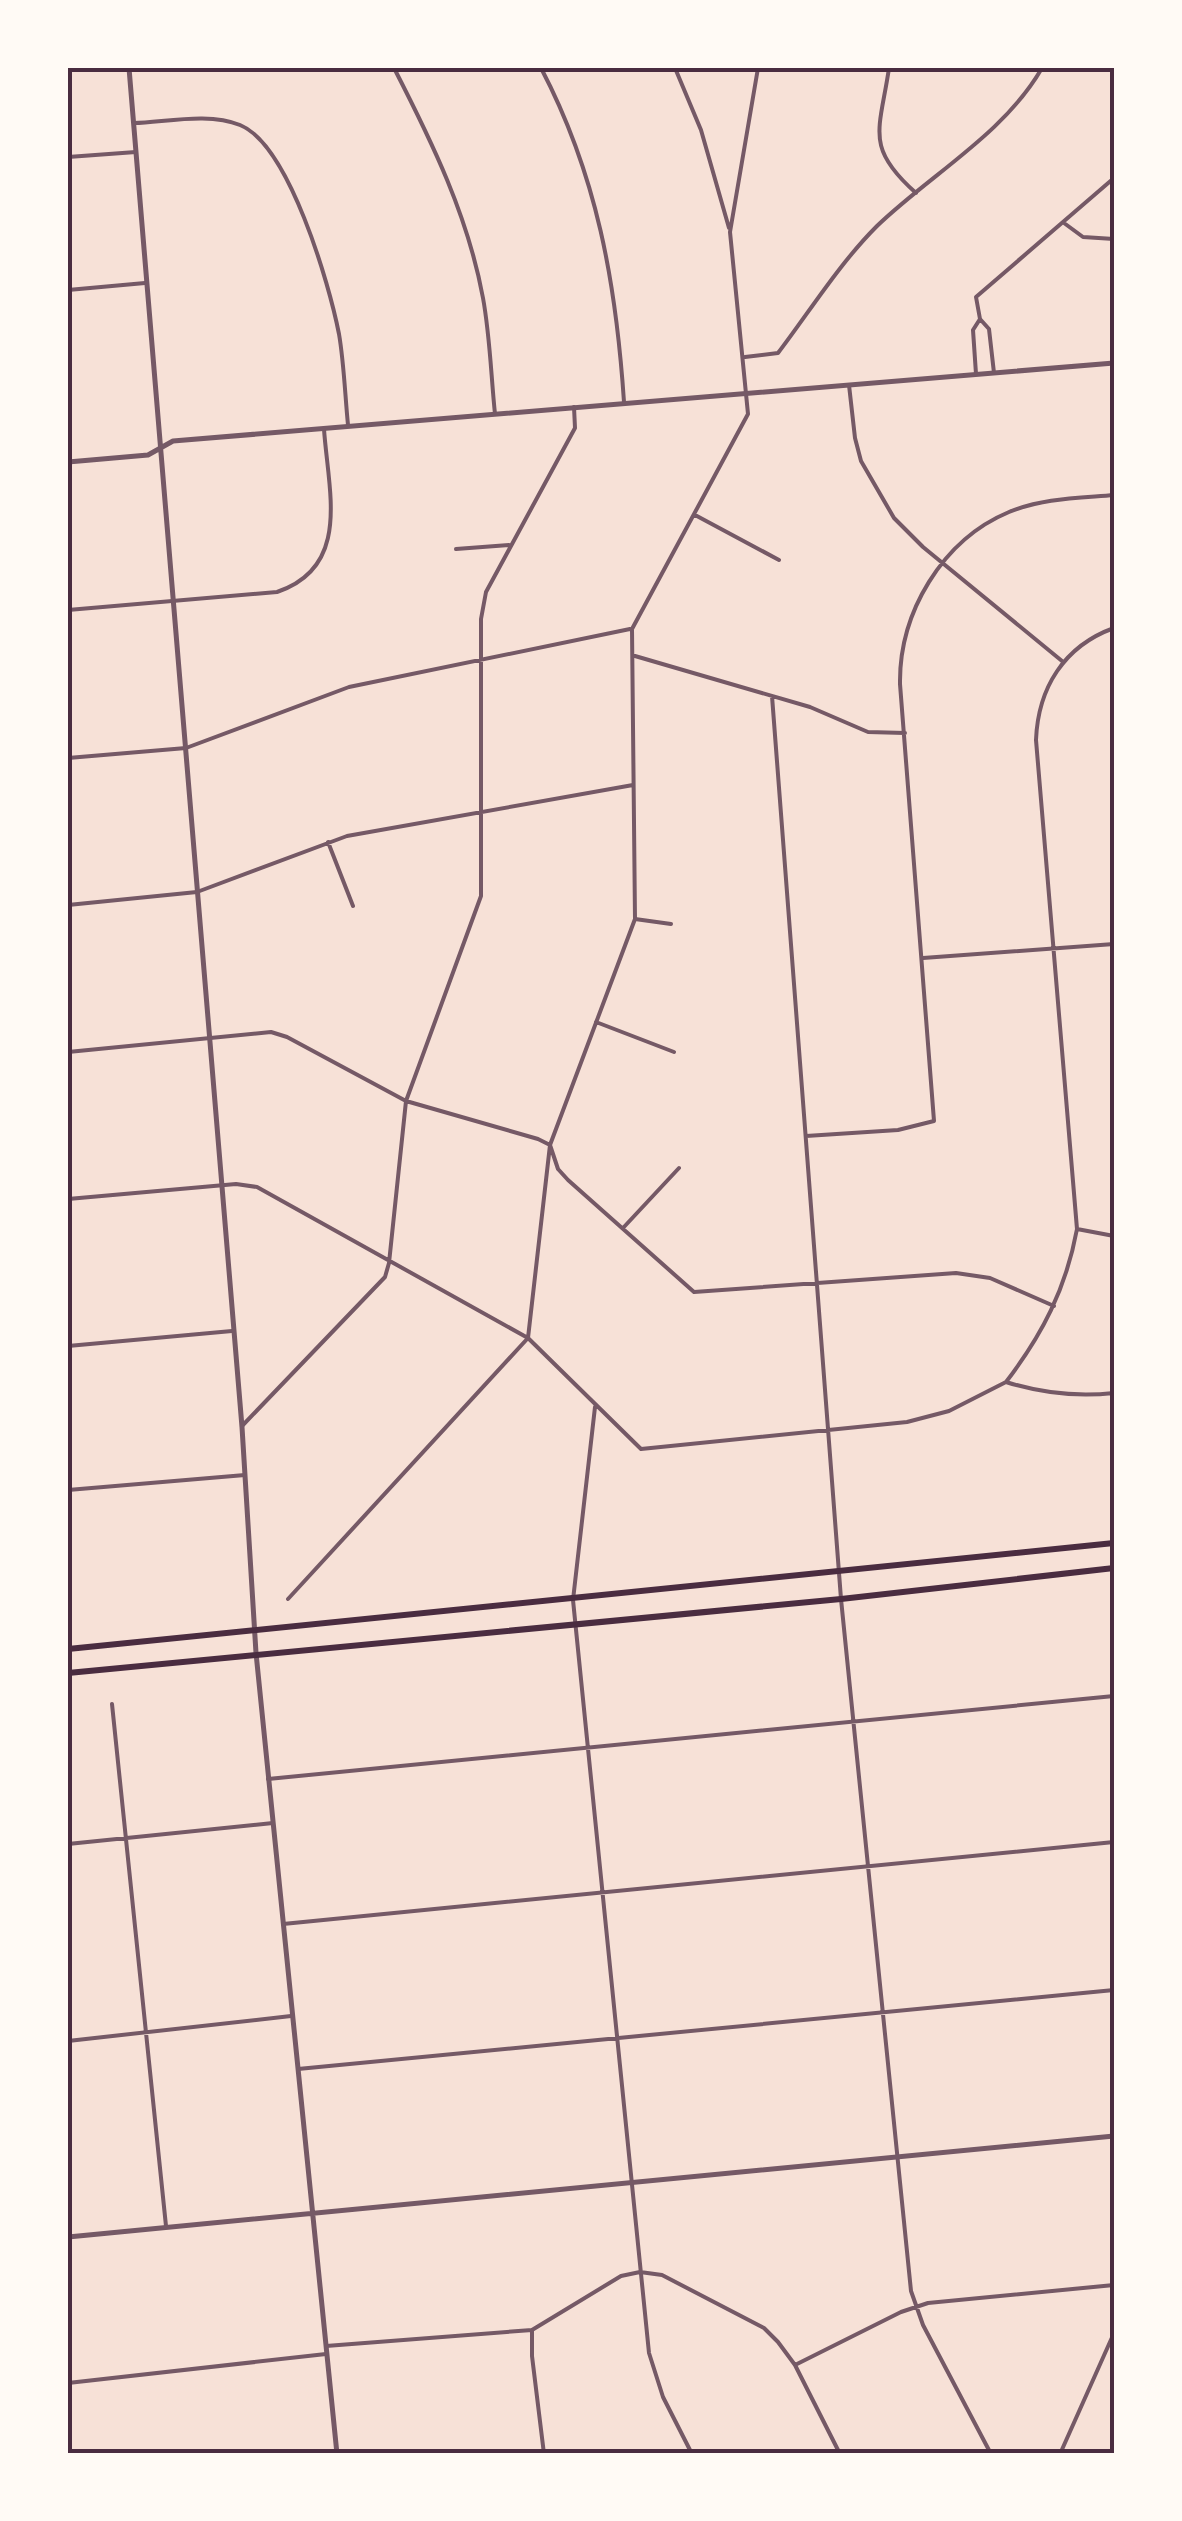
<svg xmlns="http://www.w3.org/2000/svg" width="1182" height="2521" viewBox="0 0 1182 2521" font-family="Roboto,sans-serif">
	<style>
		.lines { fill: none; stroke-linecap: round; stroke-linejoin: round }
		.minor { stroke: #755966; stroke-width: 4 }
		.tertiary { stroke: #755966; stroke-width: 5 }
		.secondary { stroke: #4a2c40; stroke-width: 6 }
		.neatline { fill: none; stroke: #4a2c40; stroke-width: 4 }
	</style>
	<rect width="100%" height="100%" fill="#f7e1d7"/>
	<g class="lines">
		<path class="minor" d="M 394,68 C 432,142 468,216 483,298 C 490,336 491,376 495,414
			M 541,68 C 597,175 616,283 624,402
			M 675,68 L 701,130 L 729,228
			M 889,68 C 880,130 864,147 916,193
			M 134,123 C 166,122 209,112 240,125 C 289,145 329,283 339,334 C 344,363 345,395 348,425
			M 68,157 L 136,152
			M 1064,223 L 1083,237 L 1114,239
			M 68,290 L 145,283
			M 745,357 L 778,353 C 810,311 839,264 877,226 C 931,174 1004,134 1042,68
			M 994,373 L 989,329 L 980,319 L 976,297 L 1114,178
			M 976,374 L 973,330 L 980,319
			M 849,385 L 855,438 L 861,461 L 894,518 L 923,547 L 1062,661
			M 695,515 L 779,560
			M 456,549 L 509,545
			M 68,610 L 277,592 C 352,567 328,490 324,429
			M 635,656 L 810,707 L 868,732 L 905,733
			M 772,696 L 841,1599 L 911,2291 L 923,2325 L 991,2454
			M 68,758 L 186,748 L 349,687 L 630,629
			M 328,842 L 353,906
			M 68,905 L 197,892 L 347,836 L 633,785
			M 635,919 L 671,924
			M 923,958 L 1114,944
			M 596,1022 L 674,1052
			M 68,1052 L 271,1032 L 287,1037 L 406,1101 L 538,1139 L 550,1145 L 558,1169 L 568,1180 L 694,1292 L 956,1273 L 990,1278 L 1054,1306
			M 806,1136 L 898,1130 L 934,1121 L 900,684 C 899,613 942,540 1009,512 C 1042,498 1079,498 1114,495
			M 68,1199 L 236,1184 L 257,1187 L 528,1338 L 641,1449 L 907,1422 L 949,1411 L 1006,1382 C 1041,1393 1078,1397 1114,1393
			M 623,1228 L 679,1168
			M 1077,1229 L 1114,1236
			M 68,1346 L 232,1331
			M 1006,1382 C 1042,1335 1066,1289 1077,1229 L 1036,740 C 1038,688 1064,646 1114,628
			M 1113,1393 L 1114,1413
			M 595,1407 L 573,1600 L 649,2353 L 663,2397 L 692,2454
			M 242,1426 L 385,1277 L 389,1263 L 406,1101 L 481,896 L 481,619 L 486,592 L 575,428 L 574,407
			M 68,1490 L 245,1475
			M 288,1599 L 528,1338 L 550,1145 L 635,919 L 632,629 L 748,414 L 730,232 L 758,68
			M 112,1704 L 166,2226
			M 268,1779 L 1114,1696
			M 68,1844 L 273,1823
			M 283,1924 L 1114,1842
			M 68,2041 L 291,2016
			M 298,2069 L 1114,1990
			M 532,2330 L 532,2356 L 544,2454
			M 326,2346 L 532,2330 L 621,2276 L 640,2272 L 662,2275 L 764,2328 L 778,2342 L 795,2365 L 840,2454
			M 795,2365 L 901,2312 L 928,2303 L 1114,2285
			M 68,2383 L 326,2354
			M 1060,2454 L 1114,2333"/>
		<path class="tertiary" d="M 129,68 L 242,1427 L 256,1653 L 337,2454
			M 68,462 L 148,455 L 173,441 L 1114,363
			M 68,2237 L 1114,2136"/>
		<path class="secondary" d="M 68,1649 L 1114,1543
			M 68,1673 L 841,1599 L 1114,1568"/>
	</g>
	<rect width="1182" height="2521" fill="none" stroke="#fffaf5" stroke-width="140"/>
	<rect x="70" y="70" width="1042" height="2381" class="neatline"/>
</svg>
